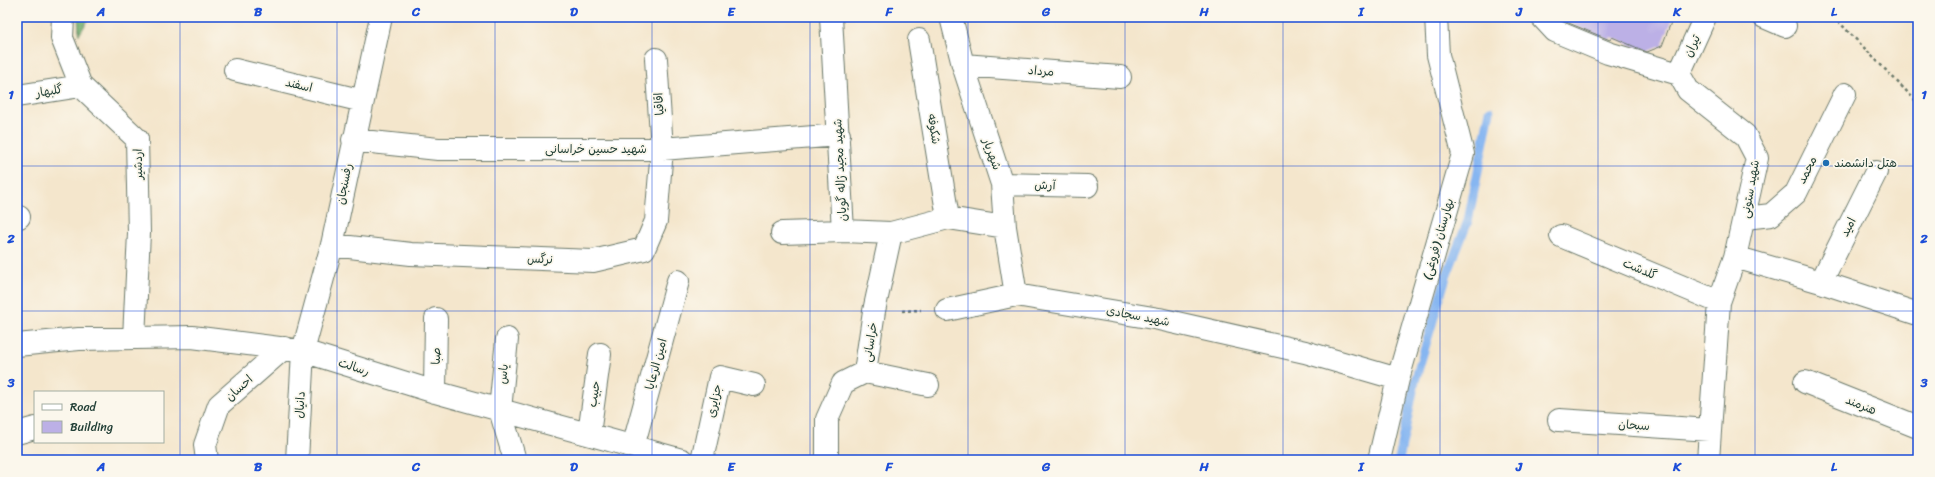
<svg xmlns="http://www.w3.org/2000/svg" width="1935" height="477" viewBox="0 0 1935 477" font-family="Sriracha,'Playpen Sans Arabic',sans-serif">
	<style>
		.forest { fill: #72ad6d; stroke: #487550 }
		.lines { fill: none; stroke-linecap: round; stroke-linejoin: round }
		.stream { stroke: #86b6f1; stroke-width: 9 }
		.building { fill: #bcb0e6 }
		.minor-casing { stroke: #6a7869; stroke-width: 24 }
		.path { stroke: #6a7869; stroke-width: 2.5; stroke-dasharray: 3 3; stroke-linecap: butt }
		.minor { stroke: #fff; stroke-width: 22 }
		.grid { fill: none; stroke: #1d4ed8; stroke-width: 1; stroke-opacity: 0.55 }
		.poi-dot { fill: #1f6fb2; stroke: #fbf7ec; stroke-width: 1.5 }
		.labels { text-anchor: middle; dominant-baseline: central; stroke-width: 3.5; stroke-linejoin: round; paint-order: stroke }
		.street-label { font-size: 12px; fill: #1f3d34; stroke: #fbf7ec }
		.poi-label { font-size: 12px; fill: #1f3d34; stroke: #fbf7ec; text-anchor: start }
		.neatline { fill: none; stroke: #1d4ed8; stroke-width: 1.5 }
		.grid-label { font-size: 13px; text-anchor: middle; font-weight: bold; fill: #1d4ed8 }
	</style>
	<rect width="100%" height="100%" fill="#fbf7ec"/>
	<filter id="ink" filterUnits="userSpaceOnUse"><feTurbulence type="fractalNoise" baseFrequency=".025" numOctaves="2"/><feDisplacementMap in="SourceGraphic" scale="8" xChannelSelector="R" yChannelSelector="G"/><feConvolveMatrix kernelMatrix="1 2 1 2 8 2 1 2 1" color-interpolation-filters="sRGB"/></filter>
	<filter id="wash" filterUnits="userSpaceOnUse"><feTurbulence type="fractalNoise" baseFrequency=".012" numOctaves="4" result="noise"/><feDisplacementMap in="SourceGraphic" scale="16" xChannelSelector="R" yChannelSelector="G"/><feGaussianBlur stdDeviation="0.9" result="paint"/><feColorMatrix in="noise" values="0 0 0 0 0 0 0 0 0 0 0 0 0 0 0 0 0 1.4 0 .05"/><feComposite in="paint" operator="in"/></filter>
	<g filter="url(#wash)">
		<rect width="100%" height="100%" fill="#f4e6cc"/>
		<path class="forest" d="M 78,17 L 90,17 L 79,35 Z"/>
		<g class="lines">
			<path class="stream" d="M 1399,460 L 1415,381 L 1446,277 L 1468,221 L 1490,111"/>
		</g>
		<g id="blocks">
			<path class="building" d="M 1554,17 L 1673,17 L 1662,46 L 1647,52 L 1612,37 L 1610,40 Z"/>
		</g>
	</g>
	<g filter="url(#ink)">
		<use href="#blocks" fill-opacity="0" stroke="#6a7869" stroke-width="1"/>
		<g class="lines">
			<defs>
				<path id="minor" d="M 63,17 L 62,38 L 81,86 L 137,139 L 139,233 L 134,338
					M 831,17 L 843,231
					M 951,17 L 963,65 L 1002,184 L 1005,227 L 1016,295
					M 1542,17 L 1555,31 L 1608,53 L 1679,74 L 1688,90 L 1745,135 L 1757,158 L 1735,257 L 1719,302 L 1708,460
					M 1764,17 L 1785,26
					M 919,40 L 948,218
					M 963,65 L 1120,77
					M 235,70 L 363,101
					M 1679,74 L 1705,17
					M 17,96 L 81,86
					M 353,140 L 438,149 L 662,149 L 839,135
					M 1002,184 L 1087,186
					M 17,217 L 19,217
					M 1745,218 L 1771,215 L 1796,193 L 1845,94
					M 782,233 L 843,231 L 891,233 L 948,218 L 1005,227
					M 1561,236 L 1719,302
					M 332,245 L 411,254 L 593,261 L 644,249 L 656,221 L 662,149 L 656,59
					M 1735,257 L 1821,282 L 1918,314
					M 1821,282 L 1876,172
					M 947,310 L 1016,295 L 1159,319 L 1305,352 L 1398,379
					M 507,339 L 500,410 L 515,460
					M 17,345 L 79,339 L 192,337 L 303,351 L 435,392 L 682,460
					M 865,372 L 928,385
					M 1805,382 L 1918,427
					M 435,392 L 436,319
					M 1559,420 L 1710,430
					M 17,433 L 35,428
					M 589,434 L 600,354
					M 633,447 L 678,281
					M 207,460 L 205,445 L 219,405 L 284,348
					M 297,460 L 303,351 L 332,245 L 381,17
					M 702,460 L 720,377 L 754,385
					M 827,460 L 827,419 L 843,383 L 865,372 L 874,311 L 891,233
					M 1379,460 L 1398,379 L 1463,154 L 1438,55 L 1436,17"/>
			</defs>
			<use href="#minor" class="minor-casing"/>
			<path class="path" d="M 1834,17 L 1918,103
				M 902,311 L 921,310"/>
			<use href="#minor" class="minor"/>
		</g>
	</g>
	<path class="grid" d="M 180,17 L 180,460M 337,17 L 337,460M 495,17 L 495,460M 652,17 L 652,460M 810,17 L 810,460M 968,17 L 968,460M 1125,17 L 1125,460M 1283,17 L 1283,460M 1440,17 L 1440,460M 1598,17 L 1598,460M 1755,17 L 1755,460M 17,166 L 1918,166M 17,311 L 1918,311"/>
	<circle class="poi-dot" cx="1826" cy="163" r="4"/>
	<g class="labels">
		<g class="street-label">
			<text transform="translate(1692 46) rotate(-65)">تیران</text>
			<text transform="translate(1041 71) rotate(4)">مرداد</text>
			<text transform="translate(299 85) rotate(13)">اسفند</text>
			<text transform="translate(49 91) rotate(-9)">گلبهار</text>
			<text transform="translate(659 104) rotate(-94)">اقاقیا</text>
			<text transform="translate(934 129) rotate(81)">شکوفه</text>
			<text x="596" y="149">شهید حسین خراسانی</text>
			<text transform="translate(992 154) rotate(70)">شهریار</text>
			<text transform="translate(138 164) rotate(-91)">اردشیر</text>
			<text transform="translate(840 170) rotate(-93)">شهید مجید ژاله گویان</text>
			<text transform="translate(1807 170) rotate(-63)">محمد</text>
			<text transform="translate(344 184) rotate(-79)">رفسنجان</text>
			<text transform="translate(1045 185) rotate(2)">آرش</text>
			<text transform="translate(1750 189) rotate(-80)">شهید ستونی</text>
			<text transform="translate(1848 227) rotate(-63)">امید</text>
			<text transform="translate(1438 239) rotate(-74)">بهارستان (فروغی)</text>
			<text transform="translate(540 259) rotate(2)">نرگس</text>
			<text transform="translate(1640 269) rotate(23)">گلدشت</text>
			<text transform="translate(1138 316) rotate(11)">شهید سجادی</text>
			<text transform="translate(870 342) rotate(-81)">خراسانی</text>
			<text transform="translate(436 356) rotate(-89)">صبا</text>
			<text transform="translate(656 364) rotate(-75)">امین الرعایا</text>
			<text transform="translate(354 367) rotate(18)">رسالت</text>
			<text transform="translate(503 374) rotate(-84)">یاس</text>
			<text transform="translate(239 388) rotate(-42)">احسان</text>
			<text transform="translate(594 394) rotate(-82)">حبیب</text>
			<text transform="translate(714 401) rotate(-78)">جزایری</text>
			<text transform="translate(300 405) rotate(-87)">دانیال</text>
			<text transform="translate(1861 405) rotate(22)">هنرمند</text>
			<text transform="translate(1634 425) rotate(4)">سبحان</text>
		</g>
		<g class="poi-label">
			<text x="1834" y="163">هتل دانشمند</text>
		</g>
	</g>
	<rect width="1935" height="477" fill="none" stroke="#fbf7ec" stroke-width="44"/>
	<rect x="34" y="391" width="130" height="52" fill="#fbf7ec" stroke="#a3ada2"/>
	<rect x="42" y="404" width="20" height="6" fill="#ffffff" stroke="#a3ada2"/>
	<text x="70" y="411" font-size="12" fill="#1f3d34">Road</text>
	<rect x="42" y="421" width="20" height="12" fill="#bcb0e6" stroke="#a3ada2"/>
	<text x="70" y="431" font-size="12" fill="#1f3d34">Building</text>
	<rect x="22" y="22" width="1891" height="433" class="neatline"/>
	<g class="grid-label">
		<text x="101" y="16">A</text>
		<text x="258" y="16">B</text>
		<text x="416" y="16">C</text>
		<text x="574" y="16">D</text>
		<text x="731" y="16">E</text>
		<text x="889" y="16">F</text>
		<text x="1046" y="16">G</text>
		<text x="1204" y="16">H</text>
		<text x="1361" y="16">I</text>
		<text x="1519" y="16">J</text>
		<text x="1677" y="16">K</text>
		<text x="1834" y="16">L</text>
		<text x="11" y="99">1</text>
		<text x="1924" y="99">1</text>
		<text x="11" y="243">2</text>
		<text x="1924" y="243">2</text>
		<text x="11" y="387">3</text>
		<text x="1924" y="387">3</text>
		<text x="101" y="471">A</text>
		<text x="258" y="471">B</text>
		<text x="416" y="471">C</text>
		<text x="574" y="471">D</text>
		<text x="731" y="471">E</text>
		<text x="889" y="471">F</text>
		<text x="1046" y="471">G</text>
		<text x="1204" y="471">H</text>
		<text x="1361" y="471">I</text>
		<text x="1519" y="471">J</text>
		<text x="1677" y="471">K</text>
		<text x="1834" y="471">L</text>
	</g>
</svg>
